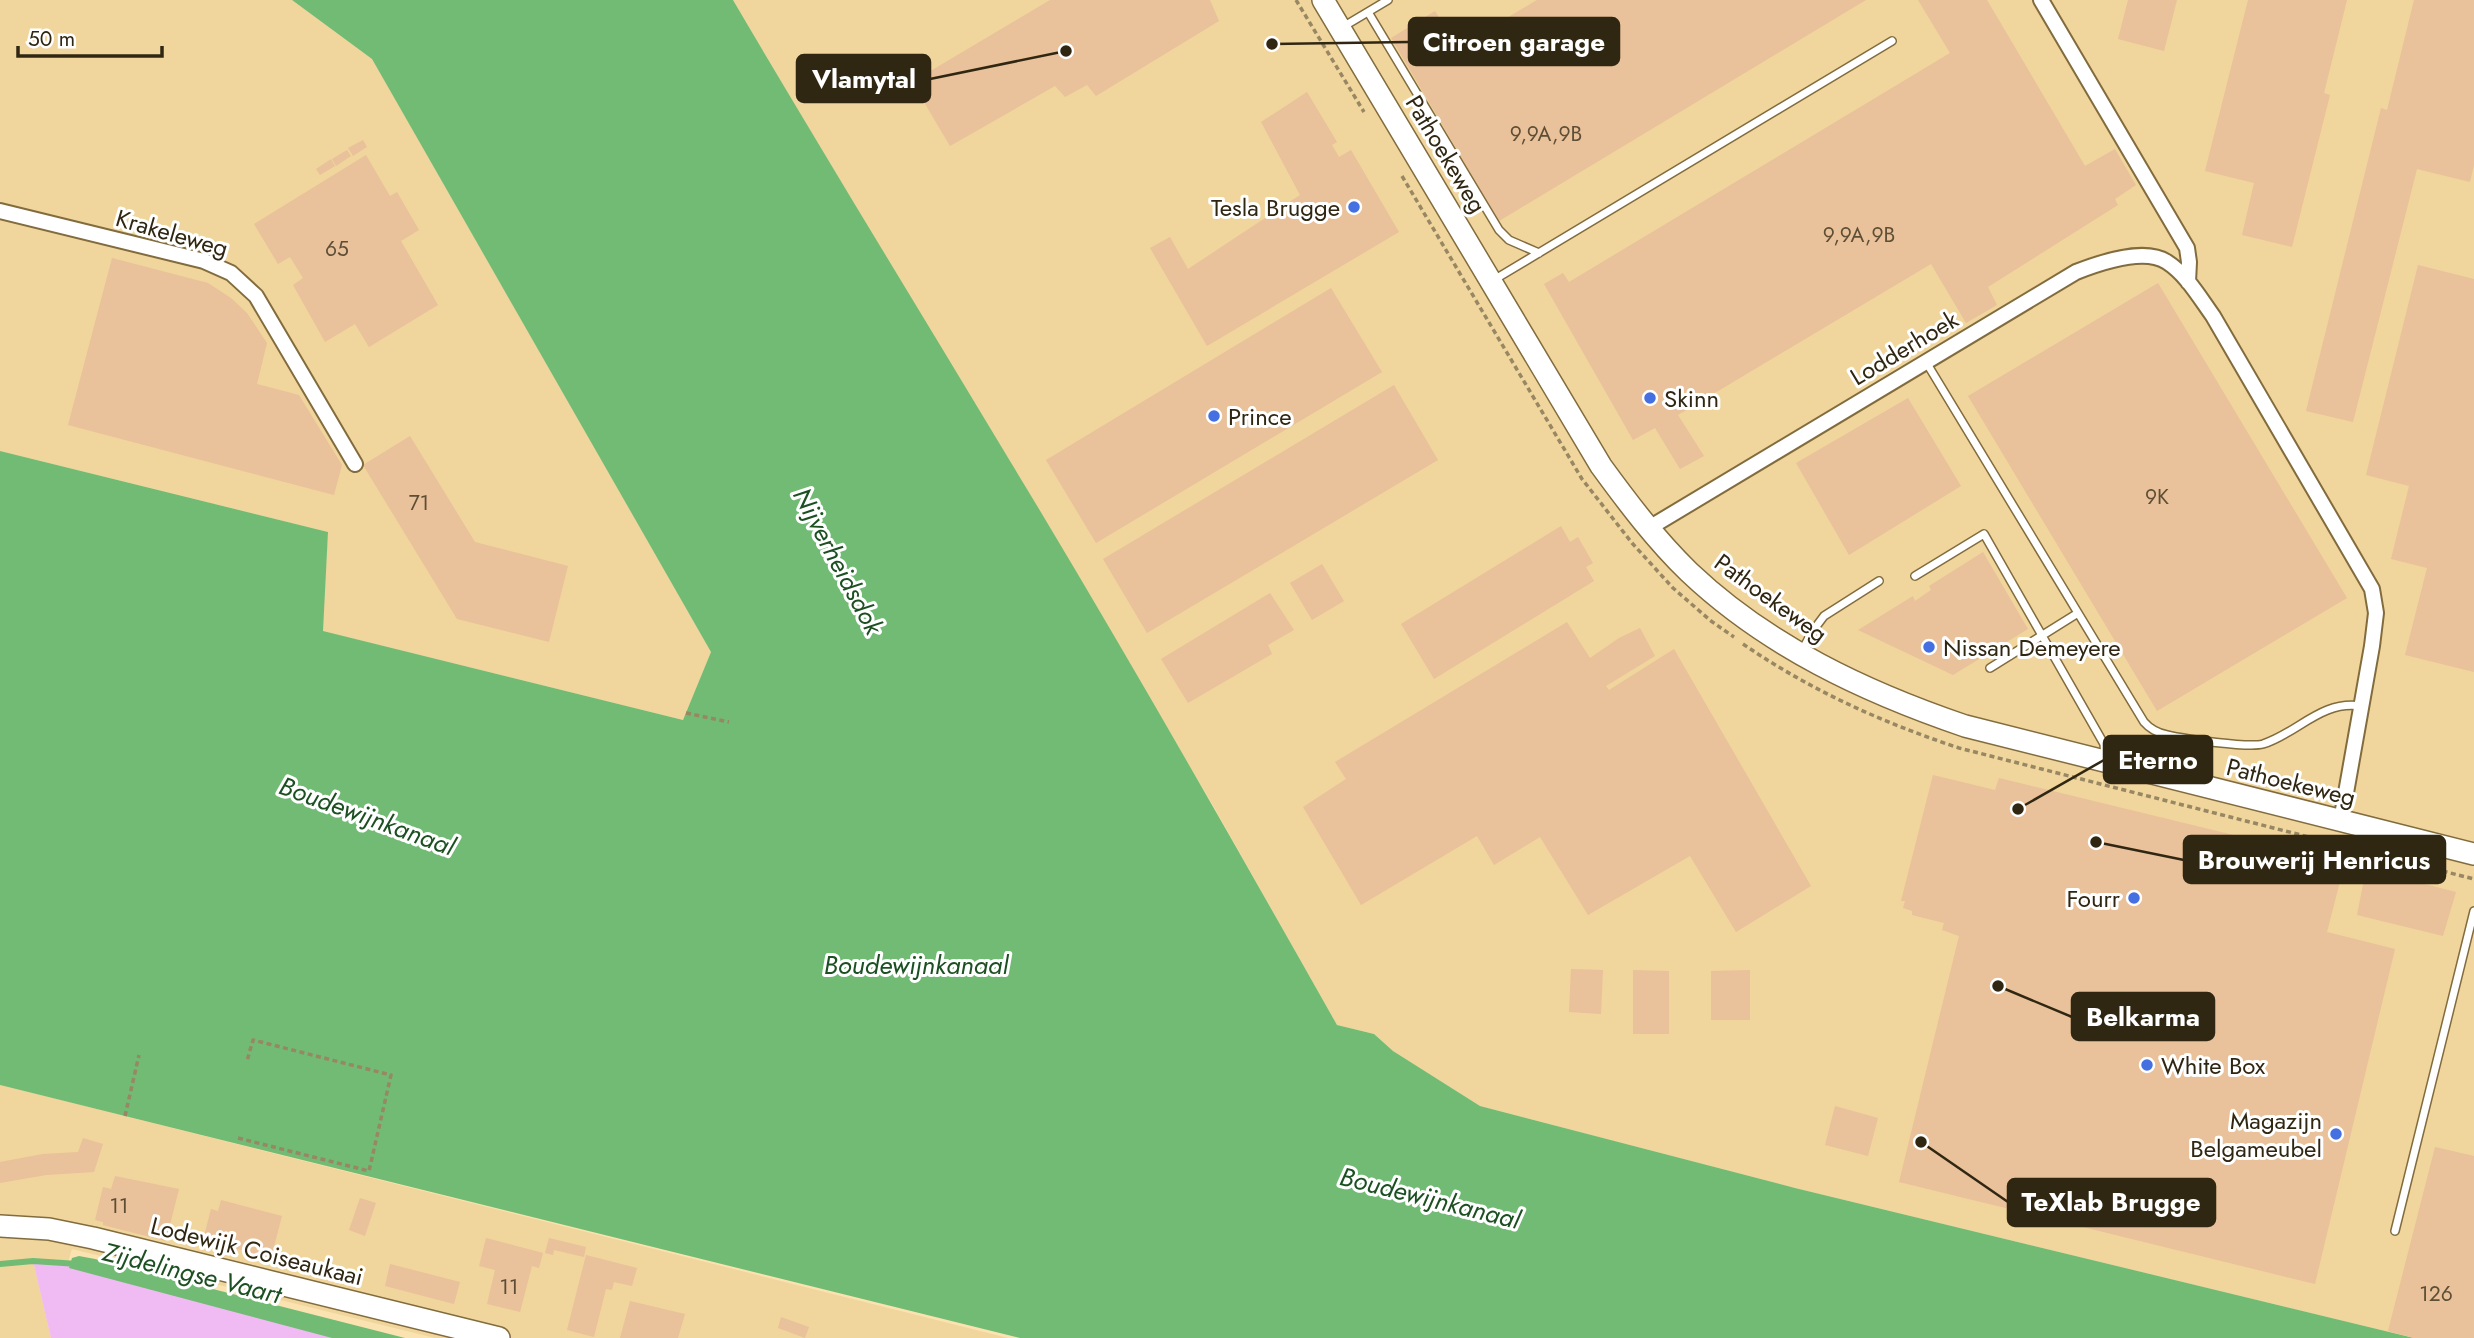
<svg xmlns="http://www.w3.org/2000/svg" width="2474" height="1338" viewBox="0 0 2474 1338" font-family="Jost,sans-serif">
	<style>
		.built { fill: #f0d59c }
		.green { fill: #f0bbf2 }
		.water { fill: #71bb75 }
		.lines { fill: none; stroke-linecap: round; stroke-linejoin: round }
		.stream { stroke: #71bb75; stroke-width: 6 }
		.building { fill: #e9c19a }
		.lane-casing { stroke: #826c3e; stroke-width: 10 }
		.street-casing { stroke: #826c3e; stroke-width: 18 }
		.secondary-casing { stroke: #826c3e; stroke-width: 24 }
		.path { stroke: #988763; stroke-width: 3.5; stroke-dasharray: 5 3.5; stroke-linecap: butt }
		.lane { stroke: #fff; stroke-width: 7 }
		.street { stroke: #fff; stroke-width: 14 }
		.secondary { stroke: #fff; stroke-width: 21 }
		.poi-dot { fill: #4570e2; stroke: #fff; stroke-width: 2.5 }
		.labels { text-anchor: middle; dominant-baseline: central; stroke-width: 6; stroke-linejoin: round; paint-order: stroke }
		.number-label { font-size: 21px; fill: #5e4e35 }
		.street-label { font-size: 24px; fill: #302713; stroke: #fff }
		.poi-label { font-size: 24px; fill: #302713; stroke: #fff; text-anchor: start }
		.water-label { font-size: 26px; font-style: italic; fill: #1c5022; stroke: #fff }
		.leader { fill: none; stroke: #302713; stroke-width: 2.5 }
		.callout-dot { fill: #302713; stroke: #fff; stroke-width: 2.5 }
		.callout { fill: #302713; stroke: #302713; stroke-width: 2.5 }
		.callout-label { font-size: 26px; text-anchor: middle; font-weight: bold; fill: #fff }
	</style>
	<rect width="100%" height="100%" fill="#fae3b0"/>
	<path class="built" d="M 0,0 L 292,0 L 372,59 L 711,652 L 683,720 L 322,631 L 328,532 L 0,451 Z
		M 733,0 L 2474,0 L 2474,1338 L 2414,1338 L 1795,1188 L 1480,1106 L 1393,1051 L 1374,1034 L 1337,1025 L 1215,809 L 1011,463 L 879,247 Z
		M 0,1085 L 125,1116 L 1008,1338 L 435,1338 L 72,1249 L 68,1262 L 33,1261 L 51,1338 L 0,1338 Z"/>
	<path class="green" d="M 33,1261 L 68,1262 L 375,1338 L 51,1338 Z"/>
	<path class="water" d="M 292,0 L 733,0 C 824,155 918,308 1010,461 C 1123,647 1230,836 1337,1025 L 1374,1034 L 1393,1051 L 1480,1106 L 1795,1188 L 2414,1338 L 1020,1338 L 0,1085 L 0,451 L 328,532 L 323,631 L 683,720 L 711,652 L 372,59 Z
		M 79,1256 L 95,1259 L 405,1338 L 332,1338 L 69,1268 L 72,1258 Z"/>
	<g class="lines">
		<path class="stream" d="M 0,1264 L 33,1261 L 78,1264"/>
	</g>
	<path class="building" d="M 1050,0 L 1210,0 L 1219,21 L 1096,96 L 1087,85 L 1065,97 L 1055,86 L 950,146 L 912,82 Z
		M 1537,0 L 1866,0 L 1499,221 L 1391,38 L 1435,11 L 1458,47 Z
		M 1918,0 L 1987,0 L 2085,166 L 2115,149 L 2136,185 L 2115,199 L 2118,205 L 1988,287 L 1997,305 L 1966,323 L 1931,264 L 1678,415 L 1704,456 L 1680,469 L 1655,428 L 1633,440 L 1544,284 L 1563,273 L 1569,282 L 1950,53 Z
		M 2128,0 L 2177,0 L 2164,51 L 2118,39 Z
		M 2248,0 L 2347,0 L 2324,93 L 2330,95 L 2292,247 L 2242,235 L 2254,183 L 2205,171 Z
		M 2414,0 L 2474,0 L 2474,165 L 2470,182 L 2417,169 L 2353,422 L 2306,411 L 2381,108 L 2387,110 Z
		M 1307,92 L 1337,142 L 1332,145 L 1339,157 L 1351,150 L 1399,232 L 1207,346 L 1150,248 L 1170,237 L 1188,269 L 1300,195 L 1261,122 Z
		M 363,140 L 367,147 L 353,156 L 348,148 Z
		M 347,150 L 351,156 L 336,166 L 332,159 Z
		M 366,155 L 390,196 L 397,192 L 419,230 L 401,241 L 438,305 L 369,347 L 355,324 L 325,342 L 293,285 L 303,278 L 290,257 L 278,264 L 254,224 Z
		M 331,159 L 335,166 L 320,175 L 316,169 Z
		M 112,258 L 208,283 L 231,298 L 247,313 L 267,343 L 257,384 L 299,395 L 342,465 L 334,495 L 68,425 Z
		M 2418,265 L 2474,279 L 2474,672 L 2405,655 L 2427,568 L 2391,559 L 2409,486 L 2366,475 Z
		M 2158,283 L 2347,598 L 2157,711 L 1968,396 Z
		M 1331,288 L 1382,372 L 1096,543 L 1046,460 Z
		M 1394,385 L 1438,460 L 1147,633 L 1103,559 Z
		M 1908,398 L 1961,486 L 1849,555 L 1796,463 Z
		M 410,436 L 475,542 L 568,566 L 549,642 L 457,619 L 363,465 Z
		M 1561,526 L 1570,542 L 1578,537 L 1593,563 L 1586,567 L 1594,581 L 1434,679 L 1401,624 Z
		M 1983,552 L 2028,629 L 1953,675 L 1858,630 L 1913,596 L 1915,601 L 1931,590 L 1929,586 Z
		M 1322,564 L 1344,601 L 1312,620 L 1290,583 Z
		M 1270,593 L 1294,630 L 1268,645 L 1272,654 L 1188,703 L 1161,659 Z
		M 1567,622 L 1590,658 L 1619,638 L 1640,628 L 1655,656 L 1606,686 L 1609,690 L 1674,649 L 1811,886 L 1736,932 L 1690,856 L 1588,915 L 1540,837 L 1494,865 L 1477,836 L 1361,905 L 1303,807 L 1346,779 L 1335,762 Z
		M 1933,775 L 1995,790 L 1999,778 L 2345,862 L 2327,932 L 2395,949 L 2315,1284 L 1899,1182 L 1959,936 L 1942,930 L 1944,923 L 1912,915 L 1912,911 L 1903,908 L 1905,901 L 1901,901 Z
		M 2366,869 L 2456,892 L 2443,936 L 2357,915 Z
		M 1571,969 L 1603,970 L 1601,1014 L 1569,1012 Z
		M 1633,970 L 1669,971 L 1669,1034 L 1633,1034 Z
		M 1750,970 L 1750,1020 L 1711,1020 L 1711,971 Z
		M 1835,1106 L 1878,1118 L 1868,1156 L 1825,1145 Z
		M 83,1138 L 103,1144 L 94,1172 L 46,1175 L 0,1183 L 0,1162 L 43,1154 L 78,1152 Z
		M 2435,1147 L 2474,1156 L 2474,1338 L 2414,1338 L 2388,1331 Z
		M 115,1176 L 179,1189 L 166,1241 L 103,1225 L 103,1222 L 95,1220 L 103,1187 L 111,1189 Z
		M 360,1198 L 376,1203 L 365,1236 L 349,1230 Z
		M 221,1200 L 282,1216 L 271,1258 L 203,1240 L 211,1209 L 218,1211 Z
		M 486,1238 L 543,1253 L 539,1268 L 532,1266 L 520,1312 L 487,1304 L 495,1270 L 479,1266 Z
		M 549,1238 L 586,1247 L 584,1257 L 554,1250 L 553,1255 L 545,1253 Z
		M 586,1255 L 637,1268 L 632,1286 L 614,1282 L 612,1290 L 606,1289 L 594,1337 L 567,1330 Z
		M 390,1264 L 460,1282 L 454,1304 L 385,1286 Z
		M 630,1301 L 685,1314 L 678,1338 L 620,1338 Z
		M 781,1317 L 809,1327 L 805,1338 L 778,1328 Z"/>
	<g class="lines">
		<defs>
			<path id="lane" d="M 1368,12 L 1499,230 L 1509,240 L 1539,253
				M 1341,28 L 1388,0
				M 1492,281 L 1892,41
				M 1926,362 L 2144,722 C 2150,729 2158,733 2167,735 C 2184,739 2249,748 2263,744 C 2298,733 2321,700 2361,706
				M 1915,576 L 1984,534 L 2104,744 L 2105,759
				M 1802,651 L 1812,632 L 1824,616 L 1879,581
				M 1990,668 L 2078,613
				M 2395,1231 L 2474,911"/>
			<path id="street" d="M 2041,0 L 2187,248 L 2189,262 L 2188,282
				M 0,211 L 204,261 L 231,273 L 256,296 L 355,464
				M 1649,528 L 2076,272 C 2099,263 2144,247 2167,262 C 2186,274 2200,298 2213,316 L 2372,589 L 2376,613 L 2372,646 L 2341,821"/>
			<path id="secondary" d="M 1323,0 L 1601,466 C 1628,503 1656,540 1689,572 C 1767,646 1865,692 1965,726 L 2474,854
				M 0,1226 L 49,1229 L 93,1238 L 499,1338"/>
		</defs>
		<use href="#lane" class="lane-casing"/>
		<use href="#street" class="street-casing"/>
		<use href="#secondary" class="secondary-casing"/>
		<path class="path" d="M 1296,0 L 1364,112
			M 1402,176 L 1582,479 L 1632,543 L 1673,588 L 1711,621 L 1734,637
			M 1743,644 C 1810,690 1881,722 1959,748 L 2474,879
			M 686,713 L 729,722
			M 125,1116 L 139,1055
			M 238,1138 L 369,1171 L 391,1075 L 253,1040 L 247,1061"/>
		<use href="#lane" class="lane"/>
		<use href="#street" class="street"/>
		<use href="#secondary" class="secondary"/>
	</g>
	<g class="poi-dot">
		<circle cx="1354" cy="207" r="7"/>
		<circle cx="1650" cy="398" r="7"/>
		<circle cx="1214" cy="416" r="7"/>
		<circle cx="1929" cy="647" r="7"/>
		<circle cx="2134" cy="898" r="7"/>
		<circle cx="2147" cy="1065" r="7"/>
		<circle cx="2336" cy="1134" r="7"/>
	</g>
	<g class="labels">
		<g class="number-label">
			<text x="1546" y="134">9,9A,9B</text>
			<text x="1859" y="235">9,9A,9B</text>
			<text x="337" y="249">65</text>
			<text x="2157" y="497">9K</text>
			<text x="419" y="503">71</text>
			<text x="119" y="1206">11</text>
			<text x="509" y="1287">11</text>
			<text x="2436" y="1294">126</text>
		</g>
		<g class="street-label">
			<text transform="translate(1446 154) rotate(59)">Pathoekeweg</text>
			<text transform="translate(172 233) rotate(16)">Krakeleweg</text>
			<text transform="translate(1904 348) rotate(-31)">Lodderhoek</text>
			<text transform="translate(1771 598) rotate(36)">Pathoekeweg</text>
			<text transform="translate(2291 782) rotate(14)">Pathoekeweg</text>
			<text transform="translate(257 1251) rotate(14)">Lodewijk Coiseaukaai</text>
		</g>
		<g class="poi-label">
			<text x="1340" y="207" text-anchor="end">Tesla Brugge</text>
			<text x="1664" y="398">Skinn</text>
			<text x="1228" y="416">Prince</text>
			<text x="1943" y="647">Nissan Demeyere</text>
			<text x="2120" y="898" text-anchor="end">Fourr</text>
			<text x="2161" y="1065">White Box</text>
			<text x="2322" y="1120" text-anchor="end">Magazijn<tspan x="2322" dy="28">Belgameubel</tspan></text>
		</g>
		<g class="water-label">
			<text transform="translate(838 561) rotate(62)">Nijverheidsdok</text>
			<text transform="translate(367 816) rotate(20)">Boudewijnkanaal</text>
			<text x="916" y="965">Boudewijnkanaal</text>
			<text transform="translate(1430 1198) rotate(14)">Boudewijnkanaal</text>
			<text transform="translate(192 1273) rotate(14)">Zijdelingse Vaart</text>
		</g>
	</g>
	<path class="leader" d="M1272 44L1409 42M1066 51L930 79M2018 809L2104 760M2096 842L2184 860M1998 986L2072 1017M1921 1142L2008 1202"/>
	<g class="callout-dot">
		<circle cx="1272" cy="44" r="7"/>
		<circle cx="1066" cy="51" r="7"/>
		<circle cx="2018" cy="809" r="7"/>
		<circle cx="2096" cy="842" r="7"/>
		<circle cx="1998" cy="986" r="7"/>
		<circle cx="1921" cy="1142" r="7"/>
	</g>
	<g class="callout">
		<rect x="1409" y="18" width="210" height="47" rx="7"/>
		<rect x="797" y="55" width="133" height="47" rx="7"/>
		<rect x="2104" y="736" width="108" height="47" rx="7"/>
		<rect x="2184" y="836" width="261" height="47" rx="7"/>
		<rect x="2072" y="993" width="142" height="47" rx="7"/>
		<rect x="2008" y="1179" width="207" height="47" rx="7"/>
	</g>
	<g class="callout-label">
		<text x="1514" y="51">Citroen garage</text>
		<text x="864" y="88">Vlamytal</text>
		<text x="2158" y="769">Eterno</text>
		<text x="2314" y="869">Brouwerij Henricus</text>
		<text x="2143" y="1026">Belkarma</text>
		<text x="2111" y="1211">TeXlab Brugge</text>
	</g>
	<path d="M18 46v10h144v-10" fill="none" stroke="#302713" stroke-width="3.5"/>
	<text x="28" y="46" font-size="21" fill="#302713" stroke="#ffffff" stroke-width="5" paint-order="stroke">50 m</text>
</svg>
